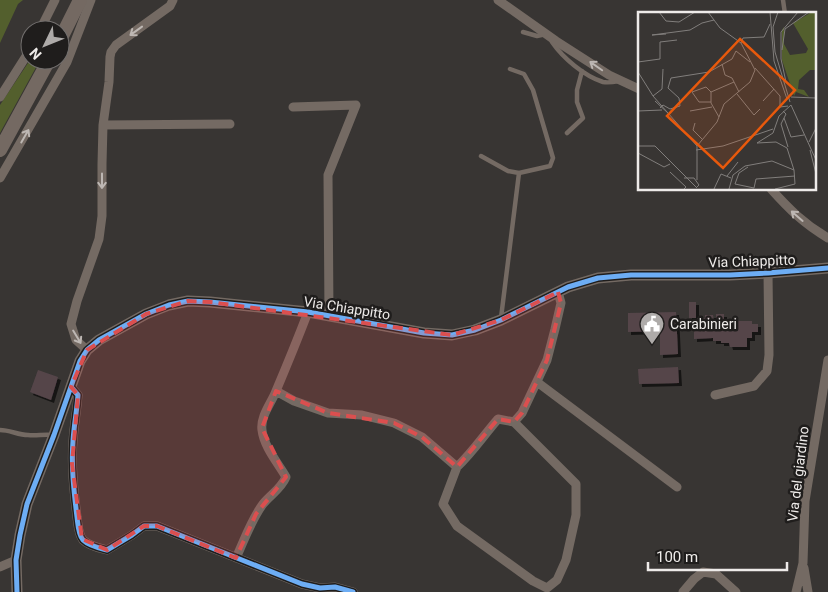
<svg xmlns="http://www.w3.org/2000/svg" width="828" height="592" viewBox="0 0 828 592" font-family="Roboto,sans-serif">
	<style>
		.green { fill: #535f2d }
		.building { fill: #55454a; filter: url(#shadow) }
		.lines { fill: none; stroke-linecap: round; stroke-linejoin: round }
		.service { stroke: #746a63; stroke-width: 4.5 }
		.minor { stroke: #746a63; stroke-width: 9 }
		.tertiary { stroke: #746a63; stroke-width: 11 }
		.primary { stroke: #746962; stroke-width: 14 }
		.cycleway-casing { stroke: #1f1d1c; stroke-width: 8 }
		.cycleway { stroke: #6dadf4; stroke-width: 5 }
		.oneway { stroke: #bdb7b3 }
		.marked { fill: #db4f4f; fill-opacity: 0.2; stroke: #db4f4f; stroke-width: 4; stroke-dasharray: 10 6; stroke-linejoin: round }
		.labels { text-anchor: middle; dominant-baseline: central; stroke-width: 5; stroke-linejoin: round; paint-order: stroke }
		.street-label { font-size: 14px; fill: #eeebe9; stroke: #1f1d1c }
		.poi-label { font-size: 14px; fill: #eeebe9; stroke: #1f1d1c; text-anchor: start }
		.inset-road { fill: none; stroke: #817e7c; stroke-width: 1 }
		.view { fill: #e8590c; fill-opacity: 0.15; stroke: #e8590c; stroke-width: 2.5 }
		.inset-edge { fill: none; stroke: #eeebe9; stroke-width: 2.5 }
	</style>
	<defs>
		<filter id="shadow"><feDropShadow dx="3" dy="3" stdDeviation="0" flood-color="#0009"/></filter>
	</defs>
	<rect width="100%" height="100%" fill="#383533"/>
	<path class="green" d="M 0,0 L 23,0 L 18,4 L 0,43 Z
		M 30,60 L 40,60 L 0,133 L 0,105 Z"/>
	<path class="building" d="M 689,302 L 696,302 L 696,318 L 689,318 Z
		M 676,312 L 678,354 L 660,355 L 660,331 L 628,332 L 628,313 Z
		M 716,314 L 724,314 L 724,321 L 752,321 L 752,324 L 758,324 L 758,332 L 752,332 L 752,338 L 747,338 L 747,347 L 730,347 L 729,343 L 721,343 L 721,341 L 713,341 L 713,338 L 694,339 L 694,329 L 697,329 L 697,318 L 705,318 L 705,315 L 713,315 L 714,321 L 722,321 L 722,318 L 716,318 Z
		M 678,367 L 679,383 L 639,384 L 638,369 Z
		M 38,370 L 58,377 L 51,400 L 30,392 Z"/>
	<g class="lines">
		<path class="service" d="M 783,0 L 785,14
			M 523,32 L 537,36 L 546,34
			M 552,42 C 563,58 584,76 603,82 C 608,83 614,82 619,81
			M 567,133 L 583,118 L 577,102 L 577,90 L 582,71
			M 481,156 L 508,171 L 519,173
			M 501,318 L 519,173 L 550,166 L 553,158 L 533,90 L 524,74 L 510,69
			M 0,430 C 10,430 18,435 28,435 C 36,436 44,434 53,435"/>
		<path class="minor" d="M 498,0 L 556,41 L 609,75 L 639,89
			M 40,30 L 55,0
			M 0,97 L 30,50
			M 293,107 L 356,105 L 328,175 L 329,316
			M 103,125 L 230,124
			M 0,178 L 67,62 L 91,0
			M 771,189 C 789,209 804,224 828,238
			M 87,350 L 76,340 L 71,324 L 77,301 L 99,239 L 102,216 L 102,164 L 103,125 L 109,82 L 110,57 L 111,52 L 116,45 L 170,6 L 173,0
			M 537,382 L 677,487
			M 71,387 L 78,395 C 77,410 74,425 73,441 C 71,466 74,492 77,517 C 78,524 78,534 83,540 C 89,546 99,548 107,550 L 132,535 L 144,526 L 157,526 L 302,584 L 320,588 L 335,587 L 353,592
			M 276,391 L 294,401 L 328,413 L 362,415 L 394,423 L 422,437 L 457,467 C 472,453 484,435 498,419 L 514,422 L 522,413 L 547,360 L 555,329 L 561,303 L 558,292
			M 715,395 L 754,386 L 767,371 L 769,355 L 768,273
			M 457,467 L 443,504 L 457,526 L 533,581 L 547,588 L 557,580 L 566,560 L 576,515 L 576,484 L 514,422
			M 236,558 C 244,541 251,520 263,504 C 270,495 281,489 286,477 C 278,463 264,447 262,430 C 260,416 272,402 276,391 C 287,365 298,338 308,312
			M 0,567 L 16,560
			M 804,568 L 808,592
			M 683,592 L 694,579 L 703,572 L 716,574 L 736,592
			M 796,592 L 803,563 L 805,501 L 828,360"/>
		<path class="tertiary" d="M 17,592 L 16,560 L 20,535 L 27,504 L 54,435 L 80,361 L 87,350 L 99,340 L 146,314 L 169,305 L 188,301 L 210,302 L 308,312 L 424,333 L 452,335 L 475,330 L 501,320 L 568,287 L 598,278 L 631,275 L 730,275 L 768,273 L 828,268"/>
		<path class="primary" d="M 60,40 L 80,0
			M 0,150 L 49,60"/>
		<defs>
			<path id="cycleway" d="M 71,387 L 78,395 C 77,410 74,425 73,441 C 71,466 74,492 77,517 C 78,524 78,534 83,540 C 89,546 99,548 107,550 L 132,535 L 144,526 L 157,526 L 302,584 L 320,588 L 335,587 L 353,592
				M 17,592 L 16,560 L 20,535 L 27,504 L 54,435 L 80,361 L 87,350 L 99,340 L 146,314 L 169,305 L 188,301 L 210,302 L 308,312 L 424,333 L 452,335 L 475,330 L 501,320 L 568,287 L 598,278 L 631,275 L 730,275 L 768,273 L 828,268"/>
		</defs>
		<use href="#cycleway" class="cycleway-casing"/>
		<use href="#cycleway" class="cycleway"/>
	</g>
	<defs><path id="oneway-shaft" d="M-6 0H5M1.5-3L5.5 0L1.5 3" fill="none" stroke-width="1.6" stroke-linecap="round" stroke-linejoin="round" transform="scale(1.25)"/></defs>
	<g class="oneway">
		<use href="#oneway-shaft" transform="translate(136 31) rotate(144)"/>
		<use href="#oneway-shaft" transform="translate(596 66) rotate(-145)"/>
		<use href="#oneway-shaft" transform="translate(25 136) rotate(-60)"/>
		<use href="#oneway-shaft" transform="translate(102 181) rotate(90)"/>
		<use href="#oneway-shaft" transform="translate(797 216) rotate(-139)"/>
		<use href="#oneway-shaft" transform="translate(77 337) rotate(59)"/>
	</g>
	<path class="marked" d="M 558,292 L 561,303 L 547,360 L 522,413 L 514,422 L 498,419 L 457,467 L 422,437 L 394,423 L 328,413 L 276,391 L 262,428 L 286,477 L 256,514 L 236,558 L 157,526 L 144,526 L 107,550 L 82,539 L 72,464 L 78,395 L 71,387 L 87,350 L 146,314 L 188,301 L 210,302 L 452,335 L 501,320 Z"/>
	<defs>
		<symbol id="civic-pin" viewBox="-11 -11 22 30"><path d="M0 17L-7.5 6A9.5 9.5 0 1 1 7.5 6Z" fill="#aeaba9" stroke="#1f1d1c"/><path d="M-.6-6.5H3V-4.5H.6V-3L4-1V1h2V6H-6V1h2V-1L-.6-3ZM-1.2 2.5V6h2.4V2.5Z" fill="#fff"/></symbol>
	</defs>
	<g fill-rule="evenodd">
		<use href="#civic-pin" x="638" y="310" width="28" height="38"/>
	</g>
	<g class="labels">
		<g class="street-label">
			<text transform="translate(752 261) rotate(-2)">Via Chiappitto</text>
			<text transform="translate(347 308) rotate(9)">Via Chiappitto</text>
			<text transform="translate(798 474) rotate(-83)">Via del giardino</text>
		</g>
		<g class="poi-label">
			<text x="670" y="324">Carabinieri</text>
		</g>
	</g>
	<g transform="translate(638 12)">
		<rect width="178" height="178" fill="#383533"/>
		<path d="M 174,0 L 177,0 L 177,58 L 172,58 L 161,68 L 160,77 L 166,78 L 171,85 L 158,80 L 156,84 L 144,48 L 144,18 L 146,15 L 146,32 L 152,43 L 168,41 L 170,37 L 155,11 Z" fill="#535f2d"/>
		<path class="inset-road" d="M 21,0 L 28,9 L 41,10 L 57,0M 132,0 L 136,49 L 149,87M 140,0 L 135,15 L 137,40 L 152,90M 28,22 L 14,23 L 52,18 L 64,11 L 76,8M 103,31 L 105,26 L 126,25 L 132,12M 144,38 L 147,17 L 171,0M 0,50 L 22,47 L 22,30 L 39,28M 84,52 L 87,63 L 94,66 L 101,80M 117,56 L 142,84 L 142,95 L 150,94M 0,60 L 15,84 L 59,134M 148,70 L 143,47 L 143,20 L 160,0M 99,82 L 116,103 L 122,97M 15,84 L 24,77 L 25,57M 153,85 L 178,86M 17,89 L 32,103M 125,89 L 136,77M 73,90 L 61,90 L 54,80 L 68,75 L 73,80M 153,93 L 178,148M 22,96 L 25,93 L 32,97 L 42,94 L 41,86 L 30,76 L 33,66 L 71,60 L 94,47 L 98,39 L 112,50M 0,99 L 24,98M 52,99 L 74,95M 145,99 L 148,102 L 143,112 L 150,135M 81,105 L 73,91 L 73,80 L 96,70M 146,106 L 153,125 L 166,123M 57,111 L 55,118 L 64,127M 171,130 L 178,116M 0,134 L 17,134 L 59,176M 58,138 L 85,134 L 135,117M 172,138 L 178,162M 0,141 L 26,155 L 32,152M 110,155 L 101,161 L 97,172 L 116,176M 32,160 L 48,175 L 46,177M 89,164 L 100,150M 46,166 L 56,166 L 61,173 L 58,176M 59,168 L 59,134 L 79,110 L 86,92 L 112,70 L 117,58 L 103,31 L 82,16 L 70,0M 116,176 L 118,167 L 157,164M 76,177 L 83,162 L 93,166M 91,177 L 95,163 L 107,154 L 134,149 L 156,158 L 149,136 L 138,130 L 119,131 L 135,121 L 141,104 L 153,93M 137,177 L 157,172 L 156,158"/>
		<path class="view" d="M 102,27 L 157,78 L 85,156 L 29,104 Z"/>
		<rect width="178" height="178" class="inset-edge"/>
	</g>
	<g transform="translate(45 45) rotate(227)"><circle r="24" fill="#1f1d1c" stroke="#726f6e"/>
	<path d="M0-4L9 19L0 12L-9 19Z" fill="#aeaba9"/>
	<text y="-8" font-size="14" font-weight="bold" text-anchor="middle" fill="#eeebe9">N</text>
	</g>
	<path d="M648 562v8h139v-8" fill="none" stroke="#eeebe9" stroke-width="2.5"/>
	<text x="656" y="562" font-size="15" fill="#eeebe9" stroke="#1f1d1c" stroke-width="4" paint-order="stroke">100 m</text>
</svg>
